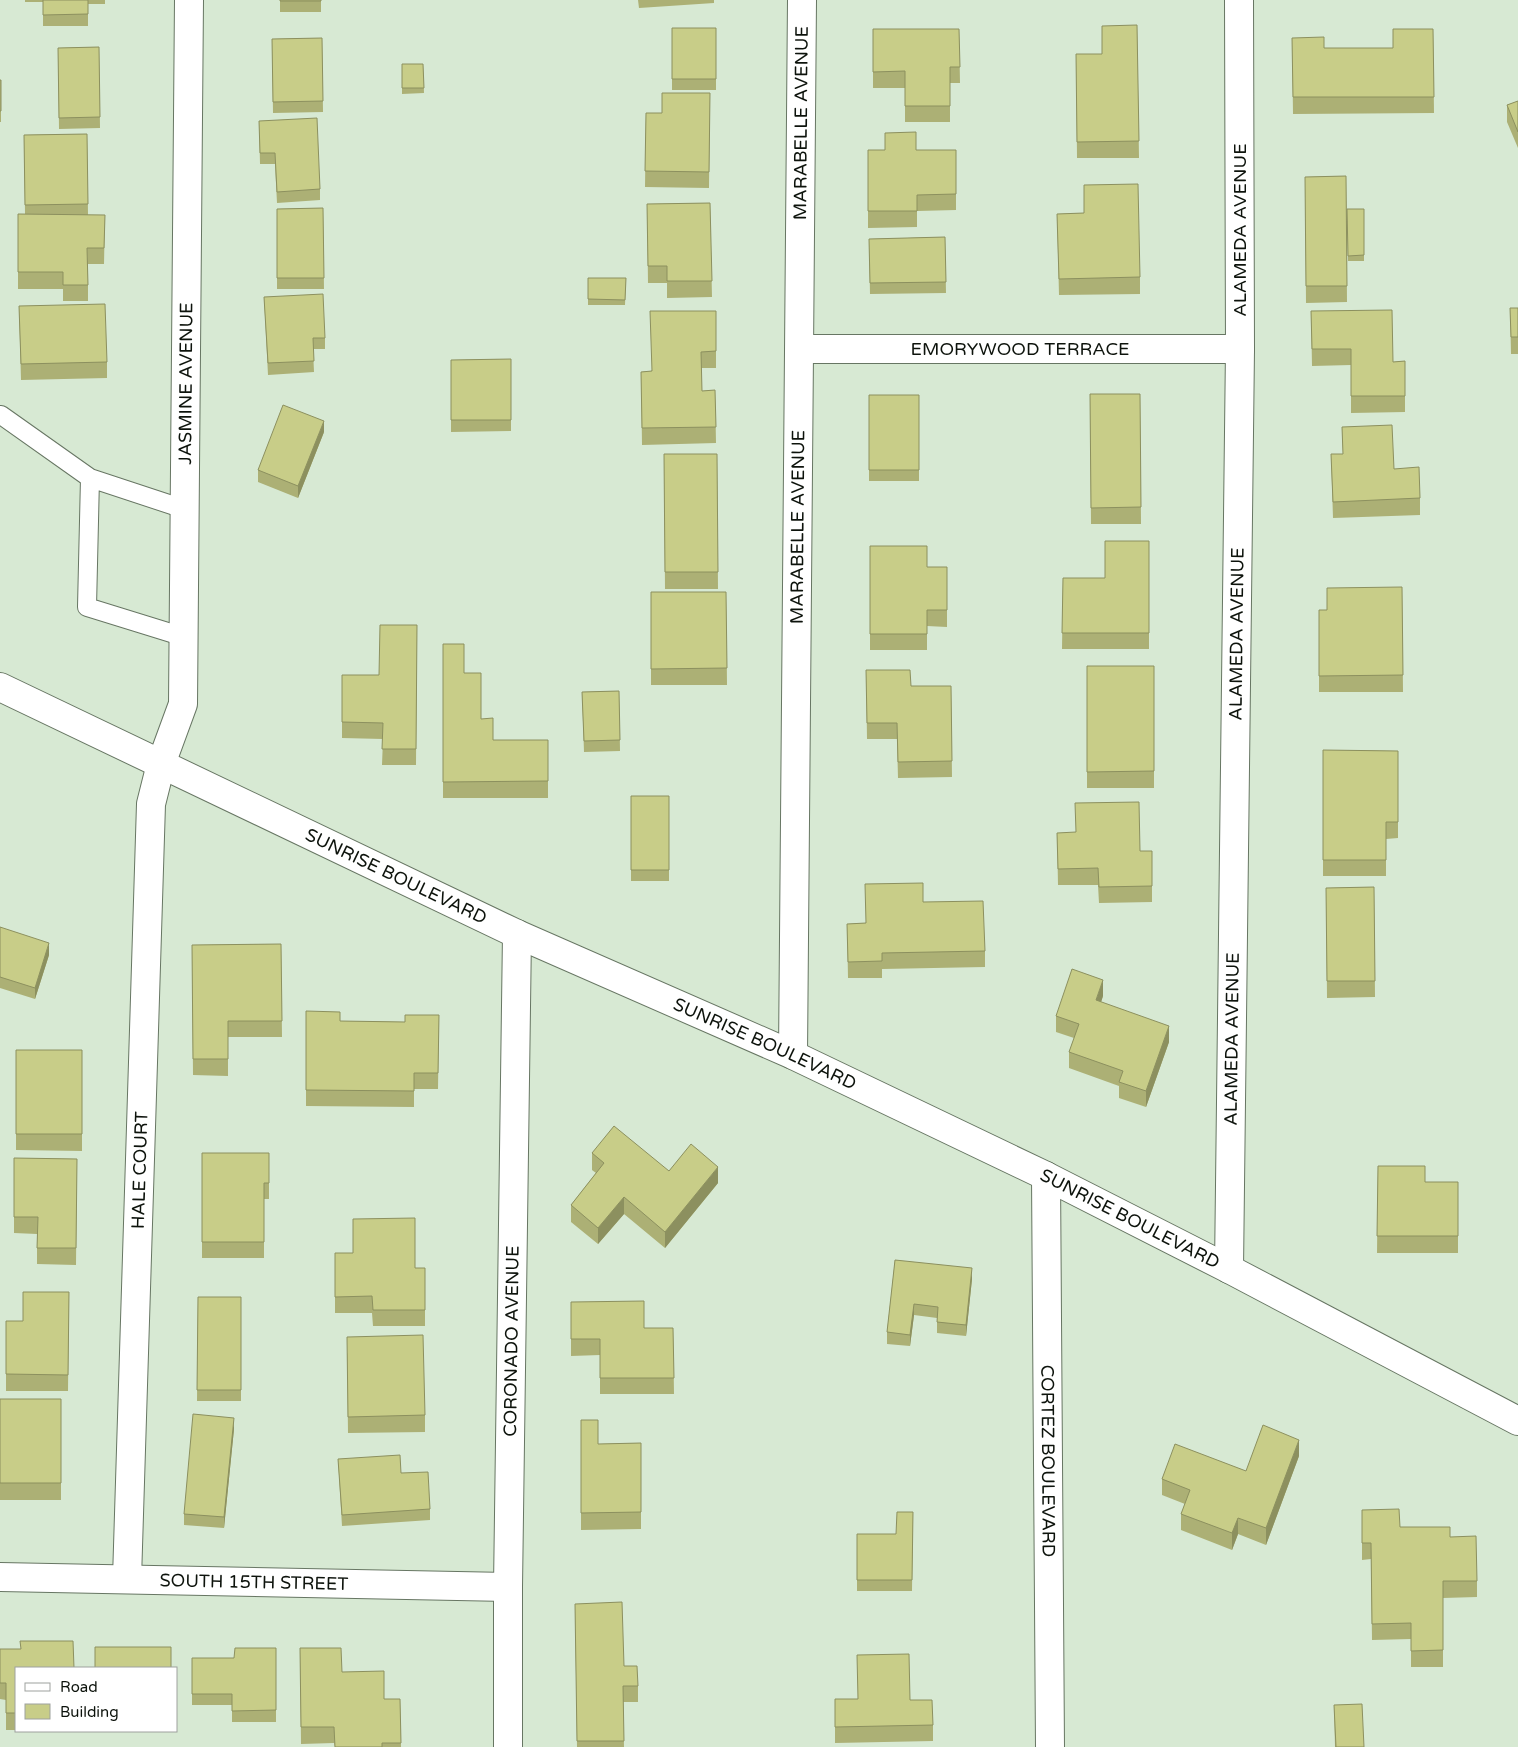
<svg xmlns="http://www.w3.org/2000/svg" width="1518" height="1747" viewBox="0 0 1518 1747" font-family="'Varela Round',sans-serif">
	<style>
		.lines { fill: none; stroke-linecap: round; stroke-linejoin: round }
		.lane-casing { stroke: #677663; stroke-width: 20 }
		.street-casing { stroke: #677663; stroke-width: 30 }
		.secondary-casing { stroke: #677663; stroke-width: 30 }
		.lane { stroke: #fff; stroke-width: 18 }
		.street { stroke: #fff; stroke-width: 28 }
		.secondary { stroke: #fff; stroke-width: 28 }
		.wall { fill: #acb075 }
		.shaded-wall { fill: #8c905f }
		.building { fill: #c8cd88; stroke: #8c905f }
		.labels { text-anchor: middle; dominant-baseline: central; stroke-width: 4.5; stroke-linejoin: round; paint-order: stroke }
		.street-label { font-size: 18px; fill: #0d130c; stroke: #fff }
	</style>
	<rect width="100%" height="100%" fill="#d7e9d3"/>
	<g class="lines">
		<defs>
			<path id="lane" d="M 1,415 L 90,478
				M 184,637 L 87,607 L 90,478 L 184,509"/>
			<g id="street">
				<path id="s1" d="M 800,349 L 1240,349"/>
				<path id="s2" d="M 793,1055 L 802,0"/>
				<path id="s3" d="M 1229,1269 L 1240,349 L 1239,0"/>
				<path id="s4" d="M 0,1577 L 508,1587"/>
				<path id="s5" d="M 127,1579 L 151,804 L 161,764 L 183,704 L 189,0"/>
				<path id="s6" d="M 508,1747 L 508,1587 L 517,934"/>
			</g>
			<g id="secondary">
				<path id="s7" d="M 0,687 L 517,934 L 793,1055 L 1046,1176 L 1229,1269 L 1518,1421"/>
				<path id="s8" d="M 1046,1176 L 1050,1747"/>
			</g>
		</defs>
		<use href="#lane" class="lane-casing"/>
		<use href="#street" class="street-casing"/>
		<use href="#secondary" class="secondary-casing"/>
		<use href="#lane" class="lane"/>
		<use href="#street" class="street"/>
		<use href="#secondary" class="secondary"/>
	</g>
	<path class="wall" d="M 25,0 L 105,0 L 105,4 L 88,4 L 88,26 L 43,26 L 43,2 L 25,2 Z
		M 280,0 L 321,0 L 321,12 L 280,12 Z
		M 638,0 L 714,0 L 714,3 L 639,8 Z
		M 1137,25 L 1139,158 L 1077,158 L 1076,54 L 1102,54 Z
		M 672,28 L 716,28 L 716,90 L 672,90 Z
		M 873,29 L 959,29 L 960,83 L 950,83 L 950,122 L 905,122 L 905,88 L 873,88 Z
		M 1433,29 L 1434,113 L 1293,114 L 1292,38 L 1324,48 L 1393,48 Z
		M 322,38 L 323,112 L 273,113 L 272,39 Z
		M 99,47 L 100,128 L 59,129 L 58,48 Z
		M 402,64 L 423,64 L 424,93 L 402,94 Z
		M 0,80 L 1,80 L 1,122 L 0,122 Z
		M 710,93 L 709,188 L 645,187 L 646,113 L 662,113 Z
		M 1518,101 L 1518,148 L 1507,122 L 1507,105 Z
		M 259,121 L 320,189 L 320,200 L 277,203 L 275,164 L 260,164 Z
		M 87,134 L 88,215 L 105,215 L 104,264 L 88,264 L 88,301 L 63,301 L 63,289 L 18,289 L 18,214 L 25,214 L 24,135 Z
		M 868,150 L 956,150 L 956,210 L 917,211 L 917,227 L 868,228 Z
		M 1346,176 L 1347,302 L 1306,303 L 1305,177 Z
		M 710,203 L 712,297 L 667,298 L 667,283 L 648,283 L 647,204 Z
		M 323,208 L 324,289 L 277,289 L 277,209 Z
		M 1347,209 L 1364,209 L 1364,261 L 1348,261 Z
		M 1084,213 L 1140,277 L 1140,294 L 1059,295 L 1057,214 Z
		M 945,237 L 946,293 L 870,294 L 869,239 Z
		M 588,278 L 626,278 L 625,305 L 588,305 Z
		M 264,297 L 325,338 L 325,349 L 313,349 L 314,372 L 268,375 Z
		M 19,306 L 107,362 L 107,378 L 21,380 Z
		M 1510,308 L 1518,308 L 1518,354 L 1511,354 Z
		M 716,311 L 716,368 L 701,368 L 702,391 L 715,390 L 716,443 L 642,445 L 641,372 L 651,371 Z
		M 1311,311 L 1393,362 L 1405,361 L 1405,412 L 1351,413 L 1351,365 L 1312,366 Z
		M 511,359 L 511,431 L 451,432 L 451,360 Z
		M 1090,394 L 1140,394 L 1141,524 L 1091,524 Z
		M 869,395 L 919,395 L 919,481 L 869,481 Z
		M 1342,427 L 1420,498 L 1420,515 L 1333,518 L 1331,454 L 1343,454 Z
		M 324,432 L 298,498 L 258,482 L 258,470 Z
		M 664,454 L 717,454 L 718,589 L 665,589 Z
		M 1149,541 L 1149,649 L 1062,649 L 1063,578 L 1105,578 Z
		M 870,546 L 927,567 L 947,567 L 947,627 L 927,626 L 927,650 L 870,650 Z
		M 1402,587 L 1403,692 L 1319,692 L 1319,610 L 1327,610 Z
		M 651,592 L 726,592 L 727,685 L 651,685 Z
		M 417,625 L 416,765 L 382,765 L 383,739 L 342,738 L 342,675 L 379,675 Z
		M 443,644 L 464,673 L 481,719 L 493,740 L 548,740 L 548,798 L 443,798 Z
		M 1087,666 L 1154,666 L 1154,788 L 1087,788 Z
		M 866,670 L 911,686 L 951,686 L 952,777 L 898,778 L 897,739 L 867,739 Z
		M 619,691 L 620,751 L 584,752 L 582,692 Z
		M 1323,750 L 1398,751 L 1398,838 L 1386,839 L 1386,876 L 1323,876 Z
		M 631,796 L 669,796 L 669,881 L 631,881 Z
		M 1057,833 L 1140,851 L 1152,851 L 1152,902 L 1099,903 L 1098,885 L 1058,885 Z
		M 1374,887 L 1375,997 L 1327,998 L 1326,888 Z
		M 923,902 L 985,951 L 985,967 L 882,969 L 882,978 L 848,978 L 847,924 L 865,923 Z
		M 0,927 L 49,955 L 35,999 L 0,988 Z
		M 281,944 L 282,1037 L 228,1037 L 228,1076 L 193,1075 L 192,945 Z
		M 1103,996 L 1101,1002 L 1169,1042 L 1146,1107 L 1119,1098 L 1119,1086 L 1069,1068 L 1069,1052 L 1074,1038 L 1056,1032 L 1056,1016 Z
		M 306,1011 L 340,1021 L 405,1022 L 439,1015 L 438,1089 L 414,1089 L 414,1107 L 306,1106 Z
		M 16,1050 L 82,1050 L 82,1151 L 16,1150 Z
		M 202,1153 L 269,1153 L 269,1199 L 264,1199 L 264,1258 L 202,1258 Z
		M 592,1153 L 669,1171 L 718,1183 L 665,1248 L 624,1214 L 598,1244 L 571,1222 L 571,1205 L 596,1173 L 592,1170 Z
		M 14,1158 L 77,1159 L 76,1265 L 37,1264 L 37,1234 L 14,1233 Z
		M 1378,1166 L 1425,1182 L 1458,1182 L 1458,1253 L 1377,1253 Z
		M 335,1253 L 415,1268 L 425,1268 L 425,1326 L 373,1326 L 372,1313 L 335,1313 Z
		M 895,1260 L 972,1279 L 966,1336 L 937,1333 L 937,1318 L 914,1315 L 910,1346 L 887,1344 L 887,1332 Z
		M 69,1292 L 68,1391 L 6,1391 L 6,1321 L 23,1321 Z
		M 198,1297 L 241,1297 L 241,1401 L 197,1401 Z
		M 571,1302 L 644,1328 L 673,1328 L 674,1394 L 600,1394 L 600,1355 L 571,1356 Z
		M 347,1353 L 425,1415 L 425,1432 L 348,1433 Z
		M 0,1399 L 61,1399 L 61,1500 L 0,1500 Z
		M 581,1420 L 598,1444 L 641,1443 L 641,1529 L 581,1530 Z
		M 234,1429 L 224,1528 L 184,1525 L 184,1514 Z
		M 1299,1456 L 1266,1545 L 1238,1534 L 1232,1550 L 1181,1530 L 1181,1514 L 1185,1504 L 1162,1495 L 1162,1479 L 1246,1471 Z
		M 338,1459 L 401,1473 L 430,1509 L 430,1520 L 342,1526 Z
		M 1362,1510 L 1400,1527 L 1450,1537 L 1477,1581 L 1477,1597 L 1443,1598 L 1443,1667 L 1411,1667 L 1411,1639 L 1372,1640 L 1371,1559 L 1362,1560 Z
		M 913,1512 L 912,1591 L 857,1591 L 857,1534 L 896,1534 Z
		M 575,1604 L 638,1686 L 638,1702 L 623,1702 L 624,1747 L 577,1747 Z
		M 73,1641 L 16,1668 L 16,1730 L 6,1730 L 6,1700 L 0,1699 L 0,1649 L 20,1649 Z
		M 276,1648 L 276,1722 L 232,1722 L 232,1705 L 192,1705 L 192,1658 L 234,1658 Z
		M 300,1648 L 342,1672 L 384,1699 L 400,1699 L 401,1747 L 335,1747 L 334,1743 L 301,1744 Z
		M 835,1699 L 910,1700 L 933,1725 L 933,1741 L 835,1743 Z
		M 1334,1705 L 1364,1747 L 1335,1747 Z"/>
	<path class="shaded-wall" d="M 324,421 L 324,432 L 298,498 L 298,486 Z
		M 49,943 L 49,955 L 35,999 L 35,988 Z
		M 1103,980 L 1103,996 L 1096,1017 L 1096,1000 Z
		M 1169,1026 L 1169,1042 L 1146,1107 L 1146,1091 Z
		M 718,1167 L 718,1183 L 665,1248 L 665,1232 Z
		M 624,1197 L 624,1214 L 598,1244 L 598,1228 Z
		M 972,1268 L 972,1279 L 966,1336 L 966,1325 Z
		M 914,1304 L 914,1315 L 910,1346 L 910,1335 Z
		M 234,1418 L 234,1429 L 224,1528 L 224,1517 Z
		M 1299,1440 L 1299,1456 L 1266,1545 L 1266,1528 Z
		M 1238,1518 L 1238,1534 L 1232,1550 L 1232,1533 Z"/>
	<path class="building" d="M 43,0 L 88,0 L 88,14 L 43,15 Z
		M 280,0 L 321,0 L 321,1 L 280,1 Z
		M 1137,25 L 1139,141 L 1077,142 L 1076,54 L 1102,54 L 1102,26 Z
		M 672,28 L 716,28 L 716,79 L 672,79 Z
		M 873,29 L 959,29 L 960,67 L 950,67 L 950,106 L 905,106 L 905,71 L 873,72 Z
		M 1393,29 L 1433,29 L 1434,97 L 1293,97 L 1292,38 L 1324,37 L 1324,48 L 1393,48 Z
		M 322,38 L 323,101 L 273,102 L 272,39 Z
		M 99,47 L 100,117 L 59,118 L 58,48 Z
		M 402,64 L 423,64 L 424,88 L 402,88 Z
		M 0,80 L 1,80 L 1,111 L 0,111 Z
		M 662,93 L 710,93 L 709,172 L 645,171 L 646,113 L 662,113 Z
		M 1518,101 L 1518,132 L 1507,105 Z
		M 317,118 L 320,189 L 277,192 L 275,153 L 260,153 L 259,121 Z
		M 916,132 L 916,150 L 956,150 L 956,194 L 917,195 L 917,211 L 868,211 L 868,150 L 885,150 L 885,133 Z
		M 87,134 L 88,204 L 25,205 L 24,135 Z
		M 1346,176 L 1347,286 L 1306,286 L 1305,177 Z
		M 1138,184 L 1140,277 L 1059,279 L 1057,214 L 1084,213 L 1084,185 Z
		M 710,203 L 712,281 L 667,281 L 667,266 L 648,266 L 647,204 Z
		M 323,208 L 324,278 L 277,278 L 277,209 Z
		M 1347,209 L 1364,209 L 1364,255 L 1348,256 Z
		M 18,214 L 105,215 L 104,248 L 87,248 L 88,285 L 63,285 L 63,272 L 18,272 Z
		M 945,237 L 946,282 L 870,283 L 869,239 Z
		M 588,278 L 626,278 L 625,300 L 588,299 Z
		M 323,294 L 325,338 L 313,338 L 314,361 L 268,363 L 264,297 Z
		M 105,304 L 107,362 L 21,364 L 19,306 Z
		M 1510,308 L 1518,308 L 1518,337 L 1511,337 Z
		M 1392,310 L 1393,362 L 1405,361 L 1405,396 L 1351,396 L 1351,349 L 1312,349 L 1311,311 Z
		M 650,311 L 716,311 L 716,351 L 701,352 L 702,391 L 715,390 L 716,427 L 642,428 L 641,372 L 652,371 Z
		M 511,359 L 511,420 L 451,420 L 451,360 Z
		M 1090,394 L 1140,394 L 1141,507 L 1091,508 Z
		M 869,395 L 919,395 L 919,470 L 869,470 Z
		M 283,405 L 324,421 L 298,486 L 258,470 Z
		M 1392,425 L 1394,469 L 1419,467 L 1420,498 L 1333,502 L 1331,454 L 1343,454 L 1342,427 Z
		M 664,454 L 717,454 L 718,572 L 665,572 Z
		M 1105,541 L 1149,541 L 1149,633 L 1062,633 L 1063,578 L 1105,578 Z
		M 870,546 L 927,546 L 927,567 L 947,567 L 947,610 L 927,610 L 927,634 L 870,634 Z
		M 1402,587 L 1403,675 L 1319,676 L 1319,610 L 1327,610 L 1327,588 Z
		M 651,592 L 726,592 L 727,668 L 651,669 Z
		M 380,625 L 417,625 L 416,749 L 382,749 L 383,723 L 342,722 L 342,675 L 379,675 Z
		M 443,644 L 464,644 L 464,673 L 481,673 L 481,719 L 493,718 L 493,740 L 548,740 L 548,781 L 443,782 Z
		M 1087,666 L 1154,666 L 1154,771 L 1087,772 Z
		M 866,670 L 910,670 L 911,686 L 951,686 L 952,761 L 898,762 L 897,723 L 867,723 Z
		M 619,691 L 620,740 L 584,741 L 582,692 Z
		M 1323,750 L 1398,751 L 1398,822 L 1386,822 L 1386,860 L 1323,860 Z
		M 631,796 L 669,796 L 669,870 L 631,870 Z
		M 1139,802 L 1140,851 L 1152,851 L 1152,886 L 1099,887 L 1098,868 L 1058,869 L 1057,833 L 1076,832 L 1075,803 Z
		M 923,883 L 923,902 L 983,901 L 985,951 L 882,953 L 882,961 L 848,962 L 847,924 L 866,923 L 865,884 Z
		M 1374,887 L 1375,981 L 1327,981 L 1326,888 Z
		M 0,927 L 49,943 L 35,988 L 0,977 Z
		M 281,944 L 282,1021 L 228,1021 L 228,1059 L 193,1059 L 192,945 Z
		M 1072,969 L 1103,980 L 1096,1000 L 1169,1026 L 1146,1091 L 1119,1082 L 1123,1071 L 1069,1052 L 1079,1024 L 1056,1016 Z
		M 306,1011 L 340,1012 L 340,1021 L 405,1022 L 405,1015 L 439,1015 L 438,1073 L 414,1073 L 414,1091 L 306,1090 Z
		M 16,1050 L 82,1050 L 82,1134 L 16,1134 Z
		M 614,1126 L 669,1171 L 691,1144 L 718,1167 L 665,1232 L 624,1197 L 598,1228 L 571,1205 L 604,1163 L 592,1153 Z
		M 202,1153 L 269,1153 L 269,1183 L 264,1183 L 264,1242 L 202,1242 Z
		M 14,1158 L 77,1159 L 76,1248 L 37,1248 L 38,1217 L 14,1217 Z
		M 1378,1166 L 1425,1166 L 1425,1182 L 1458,1182 L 1458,1236 L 1377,1236 Z
		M 415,1218 L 415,1268 L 425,1268 L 425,1310 L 373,1310 L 372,1296 L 335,1297 L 335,1253 L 353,1253 L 353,1219 Z
		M 895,1260 L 972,1268 L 966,1325 L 937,1322 L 938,1307 L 914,1304 L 910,1335 L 887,1332 Z
		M 23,1292 L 69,1292 L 68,1375 L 6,1374 L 6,1321 L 23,1321 Z
		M 198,1297 L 241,1297 L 241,1390 L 197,1390 Z
		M 644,1301 L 644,1328 L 673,1328 L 674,1378 L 600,1378 L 600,1339 L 571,1339 L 571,1302 Z
		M 423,1335 L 425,1415 L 348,1417 L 347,1337 Z
		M 0,1399 L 61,1399 L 61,1483 L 0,1483 Z
		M 193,1414 L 234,1418 L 224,1517 L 184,1514 Z
		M 581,1420 L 598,1420 L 598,1444 L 641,1443 L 641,1512 L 581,1513 Z
		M 1263,1425 L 1299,1440 L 1266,1528 L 1238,1518 L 1232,1533 L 1181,1514 L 1190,1490 L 1162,1479 L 1175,1444 L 1246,1471 Z
		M 400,1455 L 401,1473 L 428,1472 L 430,1509 L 342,1515 L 338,1459 Z
		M 1399,1509 L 1400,1527 L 1450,1527 L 1450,1537 L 1476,1536 L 1477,1581 L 1443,1581 L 1443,1650 L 1411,1651 L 1411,1623 L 1372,1624 L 1371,1543 L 1362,1543 L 1362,1510 Z
		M 897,1512 L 913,1512 L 912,1580 L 857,1580 L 857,1534 L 896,1534 Z
		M 622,1602 L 624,1666 L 637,1666 L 638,1686 L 623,1686 L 624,1741 L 577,1741 L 575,1604 Z
		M 20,1641 L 73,1641 L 74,1668 L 16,1668 L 16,1713 L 6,1713 L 6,1683 L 0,1683 L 0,1649 L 21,1649 Z
		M 95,1647 L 171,1647 L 171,1668 L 95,1668 Z
		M 235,1648 L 276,1648 L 276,1710 L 232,1711 L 232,1694 L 192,1694 L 192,1658 L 234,1658 Z
		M 300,1648 L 341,1648 L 342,1672 L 384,1671 L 384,1699 L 400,1699 L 401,1743 L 382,1743 L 382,1747 L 335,1747 L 334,1727 L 301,1727 Z
		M 909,1654 L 910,1700 L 932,1700 L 933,1725 L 835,1727 L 835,1699 L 858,1699 L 857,1655 Z
		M 1362,1704 L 1364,1747 L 1336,1747 L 1334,1705 Z"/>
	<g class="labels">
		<g class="street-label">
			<text stroke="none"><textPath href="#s2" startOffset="932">MARABELLE AVENUE</textPath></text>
			<text transform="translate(1240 230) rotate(-90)">ALAMEDA AVENUE</text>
			<text stroke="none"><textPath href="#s1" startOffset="220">EMORYWOOD TERRACE</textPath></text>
			<text stroke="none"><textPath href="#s5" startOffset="1201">JASMINE AVENUE</textPath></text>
			<text stroke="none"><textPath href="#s2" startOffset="528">MARABELLE AVENUE</textPath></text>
			<text stroke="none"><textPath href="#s3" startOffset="635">ALAMEDA AVENUE</textPath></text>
			<text stroke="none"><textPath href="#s7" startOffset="439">SUNRISE BOULEVARD</textPath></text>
			<text stroke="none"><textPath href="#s3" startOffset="230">ALAMEDA AVENUE</textPath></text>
			<text stroke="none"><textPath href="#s7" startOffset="844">SUNRISE BOULEVARD</textPath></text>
			<text stroke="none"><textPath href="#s5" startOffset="409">HALE COURT</textPath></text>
			<text stroke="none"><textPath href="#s7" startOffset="1249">SUNRISE BOULEVARD</textPath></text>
			<text stroke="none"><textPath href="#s6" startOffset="406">CORONADO AVENUE</textPath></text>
			<text stroke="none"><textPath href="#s8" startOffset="285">CORTEZ BOULEVARD</textPath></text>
			<text stroke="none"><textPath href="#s4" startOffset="254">SOUTH 15TH STREET</textPath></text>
		</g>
	</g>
	<rect x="15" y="1667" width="162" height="65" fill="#ffffff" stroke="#9ea19e"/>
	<rect x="25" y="1683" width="25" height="8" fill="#ffffff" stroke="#9ea19e"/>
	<text x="60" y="1692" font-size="15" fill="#0d130c">Road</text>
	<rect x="25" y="1704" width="25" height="15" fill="#c8cd88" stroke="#9ea19e"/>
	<text x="60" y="1717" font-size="15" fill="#0d130c">Building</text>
</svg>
